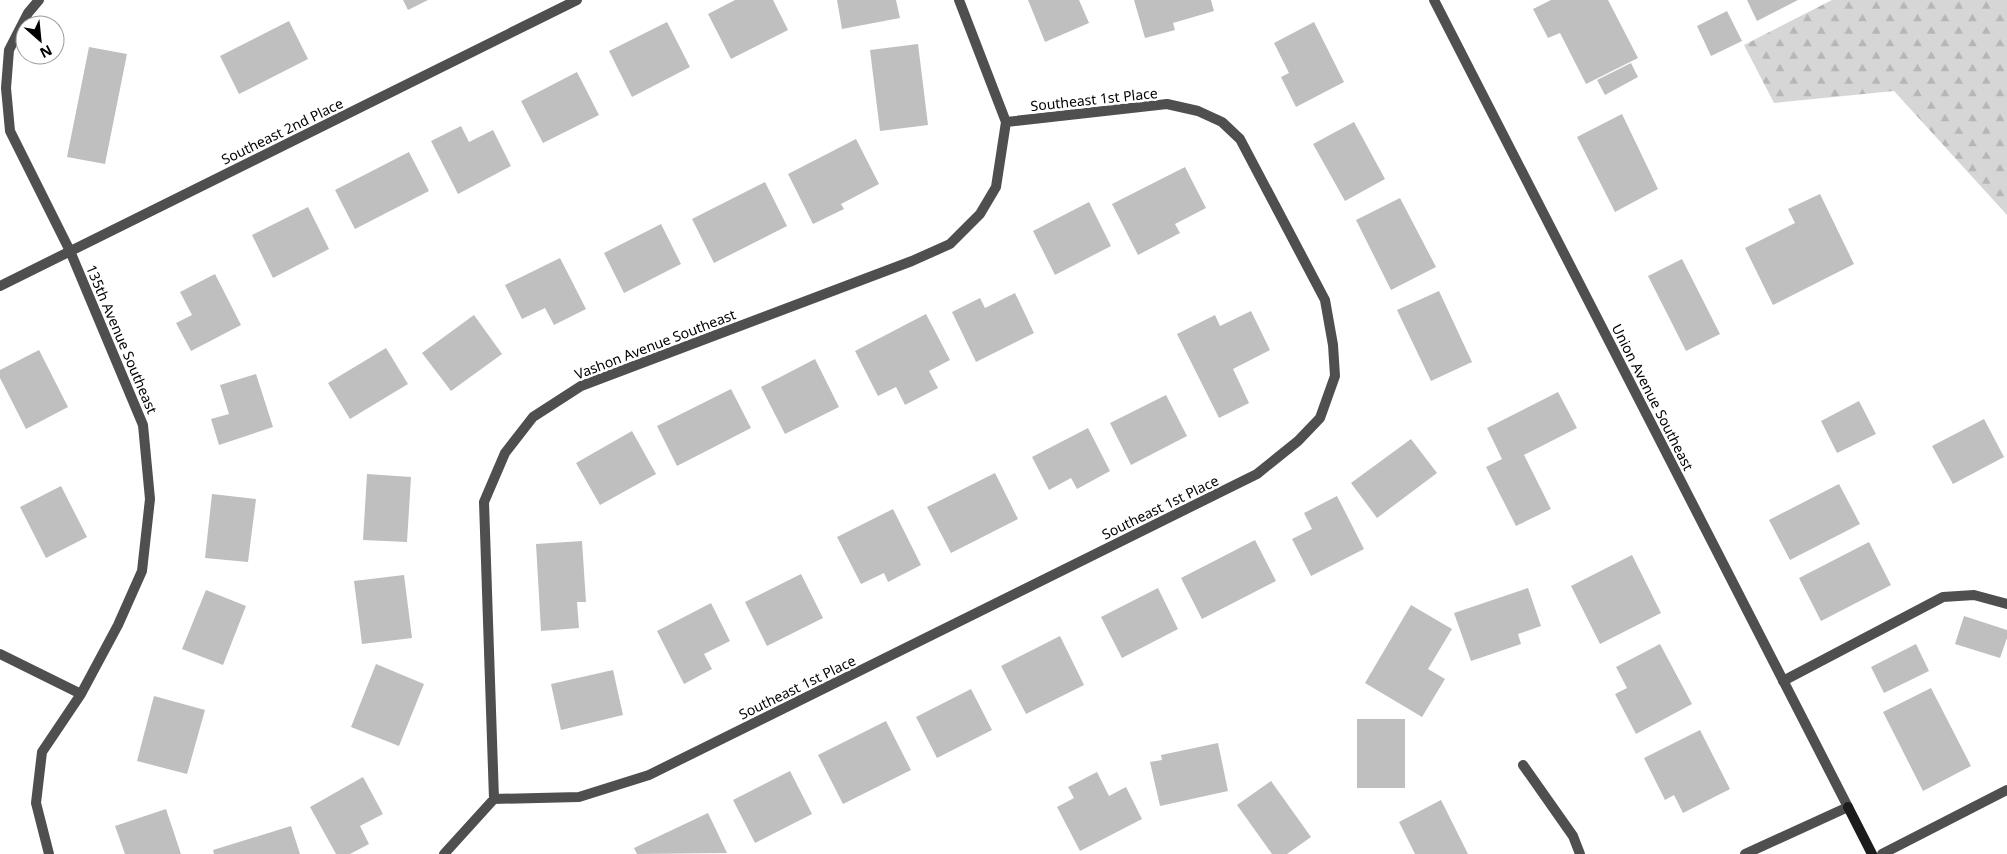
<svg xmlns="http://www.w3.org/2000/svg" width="2007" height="854" viewBox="0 0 2007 854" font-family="'Noto Sans',sans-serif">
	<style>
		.forest { fill: url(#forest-firs) }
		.building { fill: #bfbfbf }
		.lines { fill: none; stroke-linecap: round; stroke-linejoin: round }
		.lane { stroke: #4f4f4f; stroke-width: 10 }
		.street { stroke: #4f4f4f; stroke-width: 10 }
		.secondary { stroke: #1c1c1c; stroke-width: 10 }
		.labels { text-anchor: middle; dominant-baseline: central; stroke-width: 5; stroke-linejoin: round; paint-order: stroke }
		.street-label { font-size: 14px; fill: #000; stroke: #fff }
	</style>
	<defs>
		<pattern id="forest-firs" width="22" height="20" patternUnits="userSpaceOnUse" patternTransform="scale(1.25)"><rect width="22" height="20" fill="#d6d6d6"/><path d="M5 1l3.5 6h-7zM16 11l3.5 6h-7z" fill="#b6b6b6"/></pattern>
	</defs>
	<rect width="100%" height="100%" fill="#fff"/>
	<path class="forest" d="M 1832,0 L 2007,0 L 2007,215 L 1894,91 L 1774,103 L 1744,45 Z"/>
	<path class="building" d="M 403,0 L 428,0 L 408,10 Z
		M 735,0 L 773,0 L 788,30 L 731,59 L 708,14 Z
		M 837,0 L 896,0 L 900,18 L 842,29 Z
		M 1028,0 L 1079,0 L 1089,23 L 1045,42 Z
		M 1134,0 L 1211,0 L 1214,11 L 1173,23 L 1175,30 L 1145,38 Z
		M 1551,0 L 1608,0 L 1638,58 L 1586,84 L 1560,33 L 1548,38 L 1533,9 Z
		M 1747,0 L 1798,0 L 1757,21 Z
		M 1727,11 L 1742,41 L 1711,56 L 1697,26 Z
		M 289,21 L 308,59 L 239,94 L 220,56 Z
		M 667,22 L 690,67 L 632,97 L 609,51 Z
		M 1314,22 L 1344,82 L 1296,107 L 1281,77 L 1289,73 L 1274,43 Z
		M 918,44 L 928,125 L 880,131 L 870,50 Z
		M 89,47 L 127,54 L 105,164 L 67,157 Z
		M 1631,63 L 1638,77 L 1605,95 L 1597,80 Z
		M 577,72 L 599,115 L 543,143 L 521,101 Z
		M 1622,114 L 1658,189 L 1615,212 L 1577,137 Z
		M 1354,122 L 1385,179 L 1345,201 L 1313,144 Z
		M 461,126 L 469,142 L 493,130 L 511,166 L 458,194 L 431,141 Z
		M 856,139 L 879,184 L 841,204 L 844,209 L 813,224 L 788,174 Z
		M 409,152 L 429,191 L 355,229 L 335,190 Z
		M 1185,167 L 1206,208 L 1175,224 L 1180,233 L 1138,255 L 1112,204 Z
		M 765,182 L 787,226 L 714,263 L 692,219 Z
		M 1820,194 L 1854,264 L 1773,305 L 1745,248 L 1795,223 L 1788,209 Z
		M 1400,198 L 1436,267 L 1391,290 L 1356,220 Z
		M 1089,202 L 1111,246 L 1055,275 L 1033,231 Z
		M 308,207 L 329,249 L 273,278 L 252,235 Z
		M 661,224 L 681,264 L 624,293 L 604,253 Z
		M 560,258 L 586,309 L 554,325 L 545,308 L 522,319 L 505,285 Z
		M 1682,259 L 1720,334 L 1686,351 L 1648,276 Z
		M 215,274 L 241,325 L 191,351 L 176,323 L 192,315 L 180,292 Z
		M 1439,291 L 1472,362 L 1431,381 L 1397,310 Z
		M 1015,293 L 1034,333 L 976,362 L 952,312 L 980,298 L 985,308 Z
		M 1251,311 L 1270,350 L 1233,369 L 1249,403 L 1219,418 L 1177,334 L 1215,315 L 1220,326 Z
		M 926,314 L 950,360 L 929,371 L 938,388 L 905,405 L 896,387 L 878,396 L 855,351 Z
		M 474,315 L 502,354 L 451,391 L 422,353 Z
		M 386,348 L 408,384 L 350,419 L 328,383 Z
		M 39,350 L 68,407 L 26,429 L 0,378 L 0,370 Z
		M 815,359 L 839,407 L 785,434 L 761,387 Z
		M 256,374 L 273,427 L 219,445 L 211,419 L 229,414 L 220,385 Z
		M 731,389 L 751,428 L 677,466 L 657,426 Z
		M 1558,392 L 1577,428 L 1524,455 L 1551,509 L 1516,526 L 1486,467 L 1502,459 L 1487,428 Z
		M 1166,395 L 1187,436 L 1131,465 L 1110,423 Z
		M 1859,401 L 1876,434 L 1837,453 L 1821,421 Z
		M 1984,419 L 2004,457 L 1953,484 L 1932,446 Z
		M 1088,428 L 1110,471 L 1077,489 L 1071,478 L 1049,490 L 1032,457 Z
		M 632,431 L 656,474 L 600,505 L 576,463 Z
		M 1411,439 L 1437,473 L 1377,518 L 1351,483 Z
		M 995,473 L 1018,519 L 951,553 L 927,507 Z
		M 367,474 L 411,477 L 407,542 L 363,540 Z
		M 1839,484 L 1860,524 L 1790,560 L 1769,520 Z
		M 61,486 L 87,537 L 46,558 L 20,507 Z
		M 212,494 L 256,499 L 248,562 L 205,558 Z
		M 1337,496 L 1364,549 L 1311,576 L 1292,539 L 1312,529 L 1304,513 Z
		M 893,509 L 921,565 L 888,582 L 884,573 L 861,584 L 837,537 Z
		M 1255,540 L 1276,581 L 1202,619 L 1181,578 Z
		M 582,541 L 586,602 L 577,602 L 579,628 L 541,631 L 536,544 Z
		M 1869,542 L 1891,585 L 1821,621 L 1799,578 Z
		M 1632,555 L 1661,613 L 1600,644 L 1571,586 Z
		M 801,574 L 823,618 L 767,646 L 745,602 Z
		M 404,575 L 412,638 L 362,644 L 354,581 Z
		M 1158,588 L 1178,629 L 1122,658 L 1101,617 Z
		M 1528,588 L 1541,626 L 1518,634 L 1521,644 L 1471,661 L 1454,613 Z
		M 206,590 L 246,606 L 223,665 L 182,649 Z
		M 711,603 L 730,641 L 704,654 L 712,669 L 684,684 L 657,631 Z
		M 1411,605 L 1452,629 L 1428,669 L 1445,679 L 1422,717 L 1365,683 Z
		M 1964,616 L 2007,630 L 2007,638 L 2000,658 L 1955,644 Z
		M 1060,636 L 1084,685 L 1026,714 L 1001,666 Z
		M 1660,644 L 1692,704 L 1636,734 L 1615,694 L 1627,688 L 1616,667 Z
		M 1916,644 L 1929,671 L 1884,693 L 1871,667 Z
		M 376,664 L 424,684 L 399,746 L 351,727 Z
		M 613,670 L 623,715 L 561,730 L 551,684 Z
		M 1931,688 L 1971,766 L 1923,791 L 1883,712 Z
		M 971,689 L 992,730 L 937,758 L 916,717 Z
		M 154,696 L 205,710 L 187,774 L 137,761 Z
		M 1357,719 L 1405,719 L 1405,788 L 1357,788 Z
		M 886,721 L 911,770 L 843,804 L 818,755 Z
		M 1700,730 L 1730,789 L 1683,813 L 1674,795 L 1665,800 L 1644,758 Z
		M 1218,743 L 1228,791 L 1160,806 L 1150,762 L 1162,760 L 1161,755 Z
		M 790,771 L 812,814 L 755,843 L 733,800 Z
		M 1097,772 L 1109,796 L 1126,787 L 1142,819 L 1080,851 L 1057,807 L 1074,798 L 1068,787 Z
		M 363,777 L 383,814 L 360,826 L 369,844 L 350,854 L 336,854 L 310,807 Z
		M 1271,781 L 1311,837 L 1287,854 L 1272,854 L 1237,805 Z
		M 1441,800 L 1468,854 L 1415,854 L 1399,822 Z
		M 166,809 L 181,854 L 125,854 L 115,826 Z
		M 708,813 L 727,853 L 637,854 L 634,848 Z
		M 291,826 L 300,854 L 214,854 L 213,850 Z"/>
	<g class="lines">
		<path class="lane" d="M 1783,681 L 1943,597 L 1974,595 L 2007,604"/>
		<path class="street" d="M 39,0 L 28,13 L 9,50 L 6,88 L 10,131 L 70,251 L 143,425 L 150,499 L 142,571 L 118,625 L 81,694 L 42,752 L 36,803 L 49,854
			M 1434,0 L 1848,807 L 1745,854
			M 0,286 L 577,0
			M 0,654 L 81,694
			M 1523,765 L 1573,836 L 1580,854
			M 494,799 L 579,797 L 649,775 L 1257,474 L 1298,441 L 1320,418 L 1335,376 L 1333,345 L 1325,300 L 1240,139 L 1222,122 L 1198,111 L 1167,104 L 1006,122
			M 444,854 L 494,799 L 484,502 L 505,453 L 533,417 L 581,386 L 912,261 L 950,244 L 980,214 L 996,187 L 1006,122 L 959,0
			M 1882,854 L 2007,790"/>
		<path class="secondary" d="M 1848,807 L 1872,854"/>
	</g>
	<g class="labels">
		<g class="street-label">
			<text transform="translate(1094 99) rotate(-6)">Southeast 1st Place</text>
			<text transform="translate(282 131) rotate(-26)">Southeast 2nd Place</text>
			<text transform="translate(122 339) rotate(67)">135th Avenue Southeast</text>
			<text transform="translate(655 344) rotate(-21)">Vashon Avenue Southeast</text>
			<text transform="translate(1653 397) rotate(63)">Union Avenue Southeast</text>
			<text transform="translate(1160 507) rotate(-26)">Southeast 1st Place</text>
			<text transform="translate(797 687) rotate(-26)">Southeast 1st Place</text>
		</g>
	</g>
	<g transform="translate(40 40) rotate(153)"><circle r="24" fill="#ffffff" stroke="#999999"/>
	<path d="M0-4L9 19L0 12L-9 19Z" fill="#000000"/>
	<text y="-8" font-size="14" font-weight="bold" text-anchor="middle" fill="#000000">N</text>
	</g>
</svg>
